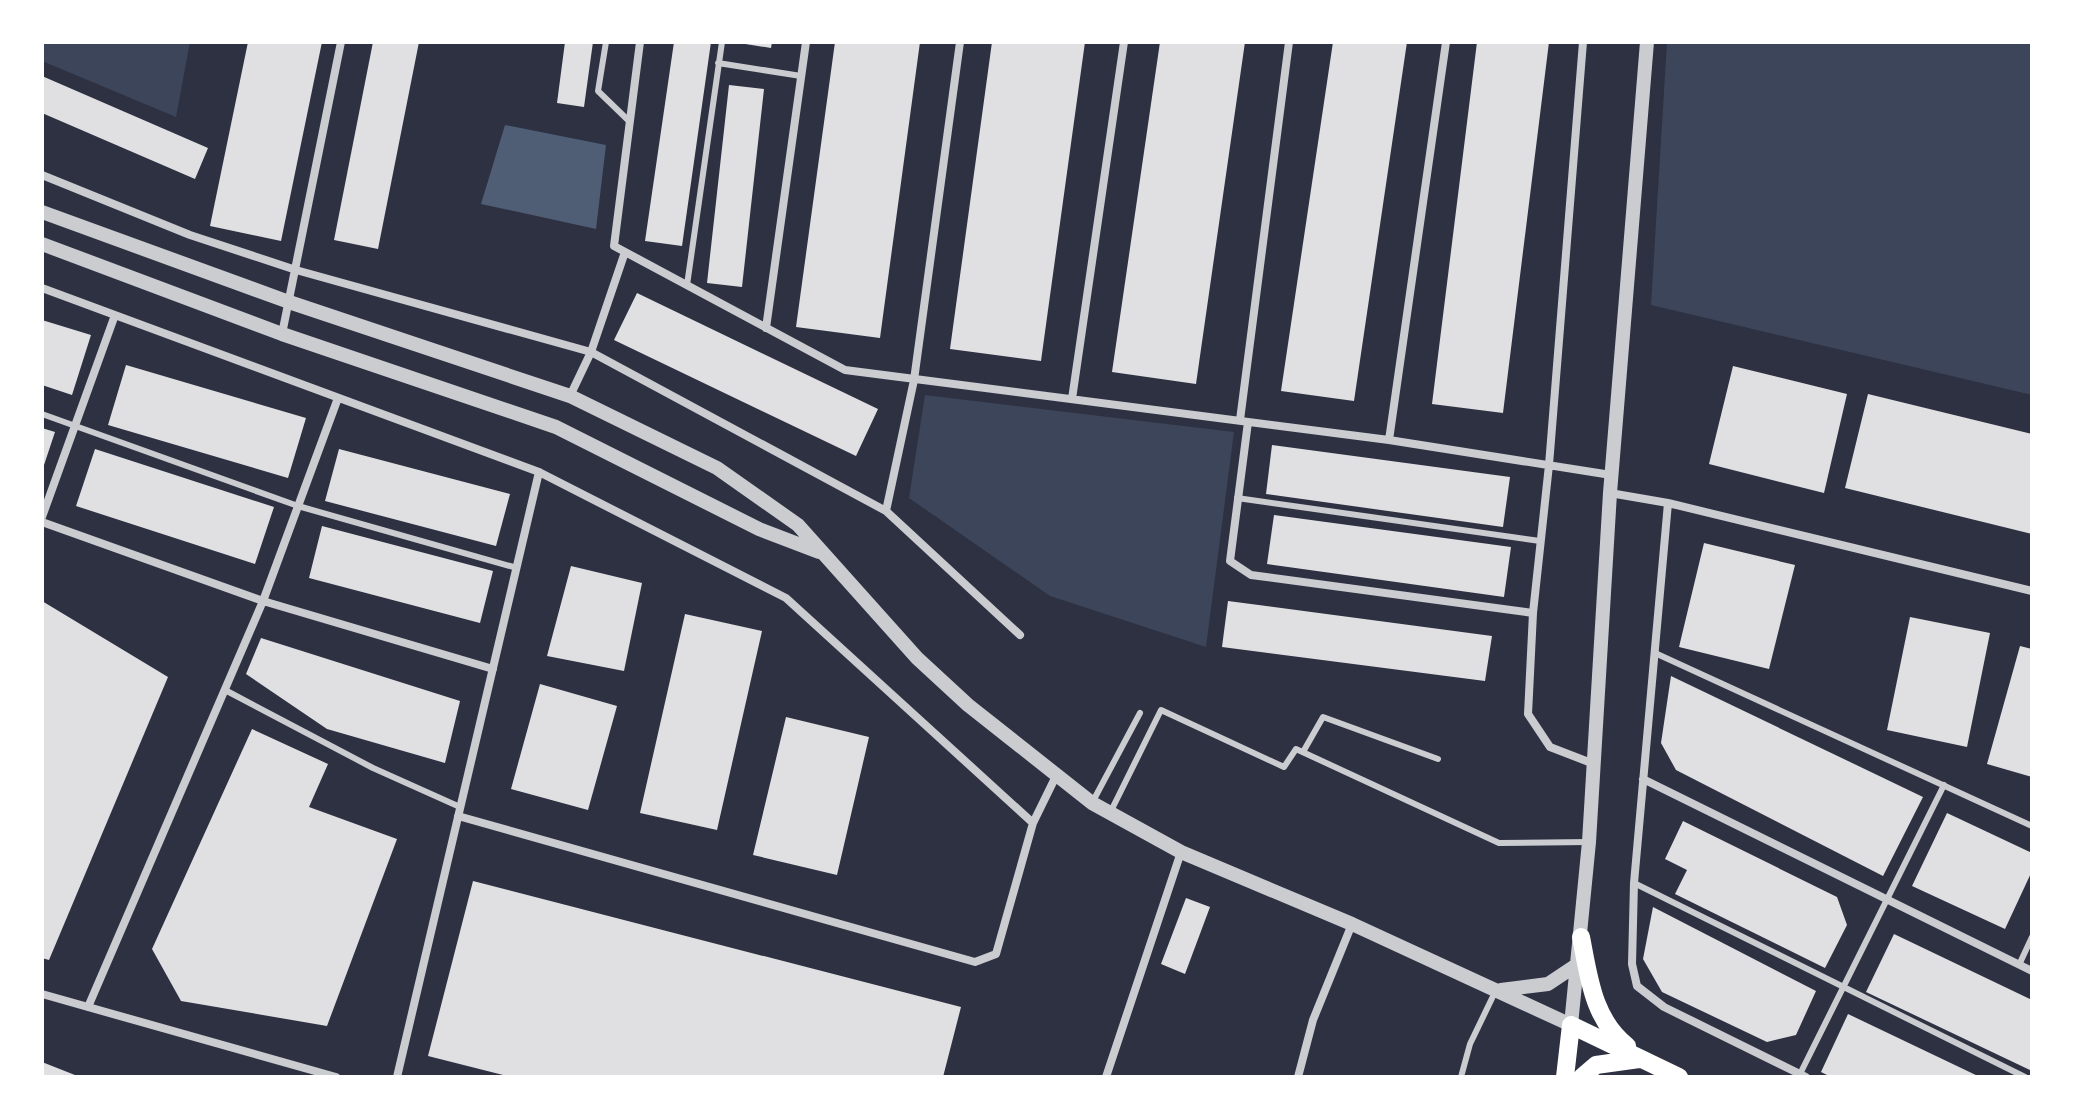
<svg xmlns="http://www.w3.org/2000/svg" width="2074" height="1119" viewBox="0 0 2074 1119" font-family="Lora,serif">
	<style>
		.green { fill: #3c4559 }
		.water { fill: #4f5d75 }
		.building { fill: #e0e0e3 }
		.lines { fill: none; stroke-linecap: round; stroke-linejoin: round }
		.service { stroke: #caccd0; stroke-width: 6 }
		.minor { stroke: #caccd0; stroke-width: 8 }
		.tertiary { stroke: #caccd0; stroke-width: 14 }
		.primary { stroke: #fff; stroke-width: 18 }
	</style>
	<rect width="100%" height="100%" fill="#2d3142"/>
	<path class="green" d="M 42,42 L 190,42 L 176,117 L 42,61 Z
		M 1667,42 L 2032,42 L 2032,395 L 1651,305 Z
		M 925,395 L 1234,432 L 1206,647 L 1050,596 L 909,498 Z"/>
	<path class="water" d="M 505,125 L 606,145 L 596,229 L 481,204 Z"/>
	<path class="building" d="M 248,42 L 322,42 L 281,241 L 210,226 Z
		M 373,42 L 419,42 L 378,249 L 334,240 Z
		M 565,42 L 593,42 L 584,107 L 557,103 Z
		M 674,42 L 711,42 L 682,246 L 645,241 Z
		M 733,42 L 772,42 L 771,48 Z
		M 835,42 L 920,42 L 880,338 L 796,327 Z
		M 992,42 L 1085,42 L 1041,361 L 950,349 Z
		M 1160,42 L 1245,42 L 1196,384 L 1112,372 Z
		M 1333,42 L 1407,42 L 1354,401 L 1281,391 Z
		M 1477,42 L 1549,42 L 1503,413 L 1432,404 Z
		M 42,76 L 208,148 L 195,179 L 42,113 Z
		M 729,85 L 764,89 L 742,287 L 707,283 Z
		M 637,293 L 878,409 L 856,456 L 614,340 Z
		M 42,320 L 91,335 L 72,395 L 42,385 Z
		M 126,365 L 306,418 L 288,478 L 108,425 Z
		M 1733,366 L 1847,394 L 1824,493 L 1709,464 Z
		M 1868,394 L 2032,434 L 2032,534 L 1845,488 Z
		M 42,428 L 55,432 L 43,468 L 42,467 Z
		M 1272,445 L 1510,477 L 1503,527 L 1266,494 Z
		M 95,449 L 274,507 L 255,564 L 76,506 Z
		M 339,449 L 510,494 L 496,546 L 325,501 Z
		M 1274,515 L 1511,547 L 1504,597 L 1267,564 Z
		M 322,526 L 493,571 L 480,623 L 309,578 Z
		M 1704,543 L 1795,565 L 1769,669 L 1679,647 Z
		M 571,566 L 642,583 L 624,671 L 547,656 Z
		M 42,601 L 168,677 L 49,960 L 42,958 Z
		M 1228,601 L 1492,636 L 1485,681 L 1222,647 Z
		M 685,614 L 762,631 L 717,830 L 640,813 Z
		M 1910,617 L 1990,633 L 1967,747 L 1887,730 Z
		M 261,638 L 460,701 L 445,763 L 327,729 L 246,674 Z
		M 2020,646 L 2032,649 L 2032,777 L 1987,764 Z
		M 1671,676 L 1923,797 L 1883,876 L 1676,770 L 1661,743 Z
		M 540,684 L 617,706 L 588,810 L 511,789 Z
		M 786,717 L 869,737 L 837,875 L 753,855 Z
		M 252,729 L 328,764 L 309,807 L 397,839 L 327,1026 L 181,1001 L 152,949 Z
		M 1947,813 L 2032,853 L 2032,871 L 2005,929 L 1912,886 Z
		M 1683,821 L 1837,897 L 1847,925 L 1825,968 L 1675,894 L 1687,870 L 1665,859 Z
		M 473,881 L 961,1007 L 943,1077 L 511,1077 L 428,1056 Z
		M 1186,898 L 1210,907 L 1185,974 L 1161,964 Z
		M 1653,907 L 1816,991 L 1796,1035 L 1767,1042 L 1662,992 L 1643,959 Z
		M 1894,934 L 2032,1000 L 2032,1071 L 1866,992 Z
		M 1848,1014 L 1980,1077 L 1831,1077 L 1821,1072 Z
		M 42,1062 L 80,1077 L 42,1077 Z"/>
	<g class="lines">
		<path class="service" d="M 606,42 L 598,91 L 630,122
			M 718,63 L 801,76
			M 687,285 L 722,42
			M 42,414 L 298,506 L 517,568
			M 1237,498 L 1540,541
			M 1655,653 L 2032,826
			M 225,690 L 373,768 L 460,807
			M 1303,752 L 1323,717 L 1438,759
			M 1092,803 L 1140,713
			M 1111,811 L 1161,710 L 1284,767 L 1296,749 L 1499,843 L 1589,842
			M 1634,883 L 2025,1077
			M 2019,965 L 2032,937
			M 1800,1074 L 1944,785
			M 1461,1077 L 1470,1044 L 1496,990"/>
		<path class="minor" d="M 640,42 L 614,246 L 845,370 L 1389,440 L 1611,475
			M 1583,42 L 1549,465 L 1533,613 L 1528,714 L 1550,747 L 1594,764
			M 42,175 L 190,235 L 296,270 L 591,352 L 886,511 L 1020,635
			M 42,288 L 539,472 L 786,598 L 1033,823
			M 766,328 L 806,42
			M 282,334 L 341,42
			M 570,396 L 591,352 L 625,252
			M 1072,399 L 1124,42
			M 1240,420 L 1289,42
			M 1248,422 L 1230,561 L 1251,575 L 1533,613
			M 1389,440 L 1446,42
			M 1610,493 L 1668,503 L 2032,591
			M 1668,503 L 1634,883 L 1632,964 L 1637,986 L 1664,1007 L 1806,1077
			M 886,511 L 914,380 L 960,42
			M 42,517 L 115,315
			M 42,522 L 263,601 L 493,669
			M 1643,779 L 2032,971
			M 458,816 L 975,962 L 996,954 L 1033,823 L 1056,776
			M 42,994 L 336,1077
			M 88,1007 L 263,601 L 338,398
			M 397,1077 L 539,472
			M 1106,1077 L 1181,852
			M 1298,1077 L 1313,1020 L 1352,924"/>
		<path class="tertiary" d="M 42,212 L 289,302 L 570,396 L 717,468 L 798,525 L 917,658 L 968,705 L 1092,803 L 1181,852 L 1352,924 L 1571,1025 L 1589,842 L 1610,493 L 1647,42
			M 42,244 L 282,334 L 556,427 L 759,529 L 819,552
			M 1501,990 L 1548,984 L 1578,964"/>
		<path class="primary" d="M 1581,937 C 1589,978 1593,1019 1627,1046
			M 1565,1077 L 1571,1025 L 1679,1077
			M 1582,1077 L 1596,1065 L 1639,1059"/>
	</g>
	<rect width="2074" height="1119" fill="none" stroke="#ffffff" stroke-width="88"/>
</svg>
